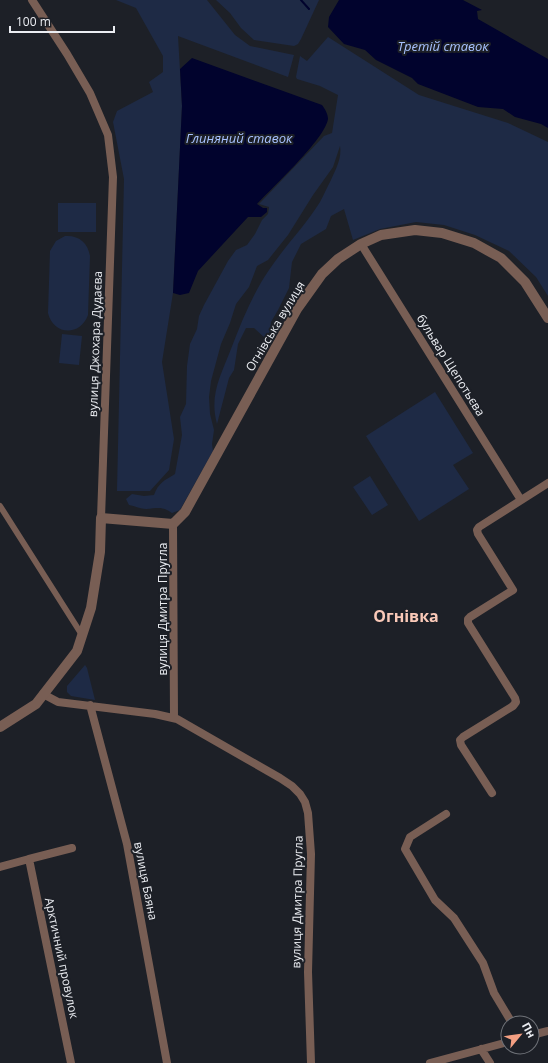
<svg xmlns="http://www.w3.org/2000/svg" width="548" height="1063" viewBox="0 0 548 1063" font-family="'Open Sans',sans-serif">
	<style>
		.green { fill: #1e2a45 }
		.water { fill: #01032d }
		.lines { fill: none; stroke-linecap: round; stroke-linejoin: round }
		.stream { stroke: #01032d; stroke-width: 2 }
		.pedestrian { stroke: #785e54; stroke-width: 6 }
		.minor { stroke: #785e54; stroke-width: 8 }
		.tertiary { stroke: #785e54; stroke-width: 10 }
		.labels { text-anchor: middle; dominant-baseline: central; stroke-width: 4; stroke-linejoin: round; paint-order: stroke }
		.street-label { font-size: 12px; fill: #ebedf2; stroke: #1d2027 }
		.water-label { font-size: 13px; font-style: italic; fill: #a8c2ff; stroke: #1d2027 }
		.district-label { font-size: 16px; font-weight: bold; fill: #fac9b8; stroke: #1d2027 }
	</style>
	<rect width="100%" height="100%" fill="#1d2027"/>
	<path class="green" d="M 116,0 L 207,0 L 235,35 L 250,46 L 294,55 L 288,77 L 178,36 L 182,106 L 181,127 L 173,293 L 162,362 L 174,439 L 169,470 L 150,491 L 117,491 L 124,179 L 113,122 L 117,111 L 153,92 L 149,82 L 163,72 L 163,56 L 136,8 Z
		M 216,0 L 319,0 L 301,39 L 298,44 L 294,46 L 254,40 L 241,28 L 230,13 Z
		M 328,37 L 419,95 L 508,123 L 548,142 L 548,296 L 536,277 L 509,251 L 475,235 L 444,225 L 416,222 L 380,229 L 353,240 L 344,209 L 331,216 L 326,229 L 301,244 L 292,262 L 289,288 L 278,310 L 271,322 L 270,331 L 265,338 L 254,328 L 246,328 L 238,344 L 234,370 L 229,378 L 217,424 C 209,395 221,375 231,349 C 242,321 252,295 269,270 C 285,246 305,226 320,202 C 324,195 327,187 331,180 C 336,169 342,158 340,146 L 333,167 L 313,195 L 288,235 L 268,260 L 257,266 L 249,287 L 236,304 L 230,323 L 221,344 L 211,381 L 209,397 L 210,414 L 214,430 L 212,444 L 213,451 L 180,510 L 172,513 C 162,506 158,508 146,509 C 141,509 135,506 129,505 L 126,499 L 132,494 L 144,496 L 154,495 C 158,483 165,480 175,474 L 182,435 L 180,417 L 186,404 L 187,366 L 190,344 L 197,329 L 199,316 L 204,305 L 228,261 L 236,250 L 247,245 L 255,234 L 262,220 L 268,214 L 269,207 L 259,204 L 324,136 L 332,133 L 338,95 L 320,86 L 297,79 L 296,77 L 300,56 L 307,61 Z
		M 58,203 L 96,203 L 96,232 L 58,232 Z
		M 65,236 C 79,235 88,243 90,256 L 88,315 C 80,337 53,335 48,313 L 50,251 L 56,241 Z
		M 62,334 L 82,336 L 79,365 L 59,363 Z
		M 435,392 L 473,453 L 453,465 L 469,489 L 419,521 L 366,436 Z
		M 370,476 L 388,505 L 372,515 L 353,487 Z
		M 85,665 L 87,668 L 95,700 L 71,696 L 67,692 L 67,686 Z"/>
	<path class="water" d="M 339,0 L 463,0 L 482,10 L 477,11 L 478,19 L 548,59 L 548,128 L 541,124 L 515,117 L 503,109 L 478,107 L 418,84 L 412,78 L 376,60 L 365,50 L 344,44 L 328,27 L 329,17 Z
		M 192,58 L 322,105 C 325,109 328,114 328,119 C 325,139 272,188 257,204 L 263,208 L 267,208 L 267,212 L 261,217 L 248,217 L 198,271 L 189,293 L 180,295 L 173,293 L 182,106 L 180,69 Z"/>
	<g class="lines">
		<path class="stream" d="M 301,0 L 309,9"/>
		<path class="pedestrian" d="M 0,506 L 82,635"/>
		<path class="minor" d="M 32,0 L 67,54 L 90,93 L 108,135 L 113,177 L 101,518
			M 361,244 L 521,500
			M 173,524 L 174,718
			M 43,694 L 58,702 L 155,714 L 177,719 L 280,778 L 292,786 L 300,794 L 305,802 L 308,813 L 311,854 L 308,972 L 311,1063
			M 90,705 L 127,844 L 167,1063
			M 492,793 L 461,745 L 460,740 L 463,737 L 513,706 L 516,702 L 515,698 L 468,623 L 468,619 L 470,617 L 513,590 L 478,534 L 477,530 L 479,527 L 548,483
			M 446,814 L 410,837 L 405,849 L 435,900 L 454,918 L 483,963 L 494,993 L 512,1023
			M 29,859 L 72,848
			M 0,867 L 29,859 L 71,1063
			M 532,1035 L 548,1031
			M 481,1049 L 490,1063
			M 430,1063 L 508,1042"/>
		<path class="tertiary" d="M 0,727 L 36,704 L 77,651 L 91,608 L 100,552 L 101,518 L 173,524 L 185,512 L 297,309 L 322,274 L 338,259 L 361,244 L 381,235 L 415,230 L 442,233 L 474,243 L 501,258 L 525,282 L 548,318"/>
	</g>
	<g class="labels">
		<g class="street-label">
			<text transform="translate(275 326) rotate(-59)">Огнівська вулиця</text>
			<text transform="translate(95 344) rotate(-88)">вулиця Джохара Дудаєва</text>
			<text transform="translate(451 365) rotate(58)">бульвар Щепотьєва</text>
			<text transform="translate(162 609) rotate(-90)">вулиця Дмитра Пругла</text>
			<text transform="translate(146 881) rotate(79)">вулиця Баяна</text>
			<text transform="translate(297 902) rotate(-89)">вулиця Дмитра Пругла</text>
			<text transform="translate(62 958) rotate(78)">Арктичний провулок</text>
		</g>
		<g class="water-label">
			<text x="443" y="46">Третій ставок</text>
			<text x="239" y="138">Глиняний ставок</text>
		</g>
		<g class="district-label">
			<text x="406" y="616">Огнівка</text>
		</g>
	</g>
	<g transform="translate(520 1035) rotate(61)"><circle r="19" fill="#1d2027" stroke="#6f7278"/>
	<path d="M0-3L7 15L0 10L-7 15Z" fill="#f39f82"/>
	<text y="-6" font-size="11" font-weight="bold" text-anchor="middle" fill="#ebedf2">Пн</text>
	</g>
	<path d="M10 26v6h104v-6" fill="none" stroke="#ebedf2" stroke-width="2"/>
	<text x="16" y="26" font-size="12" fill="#ebedf2" stroke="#1d2027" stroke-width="3" paint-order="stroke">100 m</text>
</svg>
